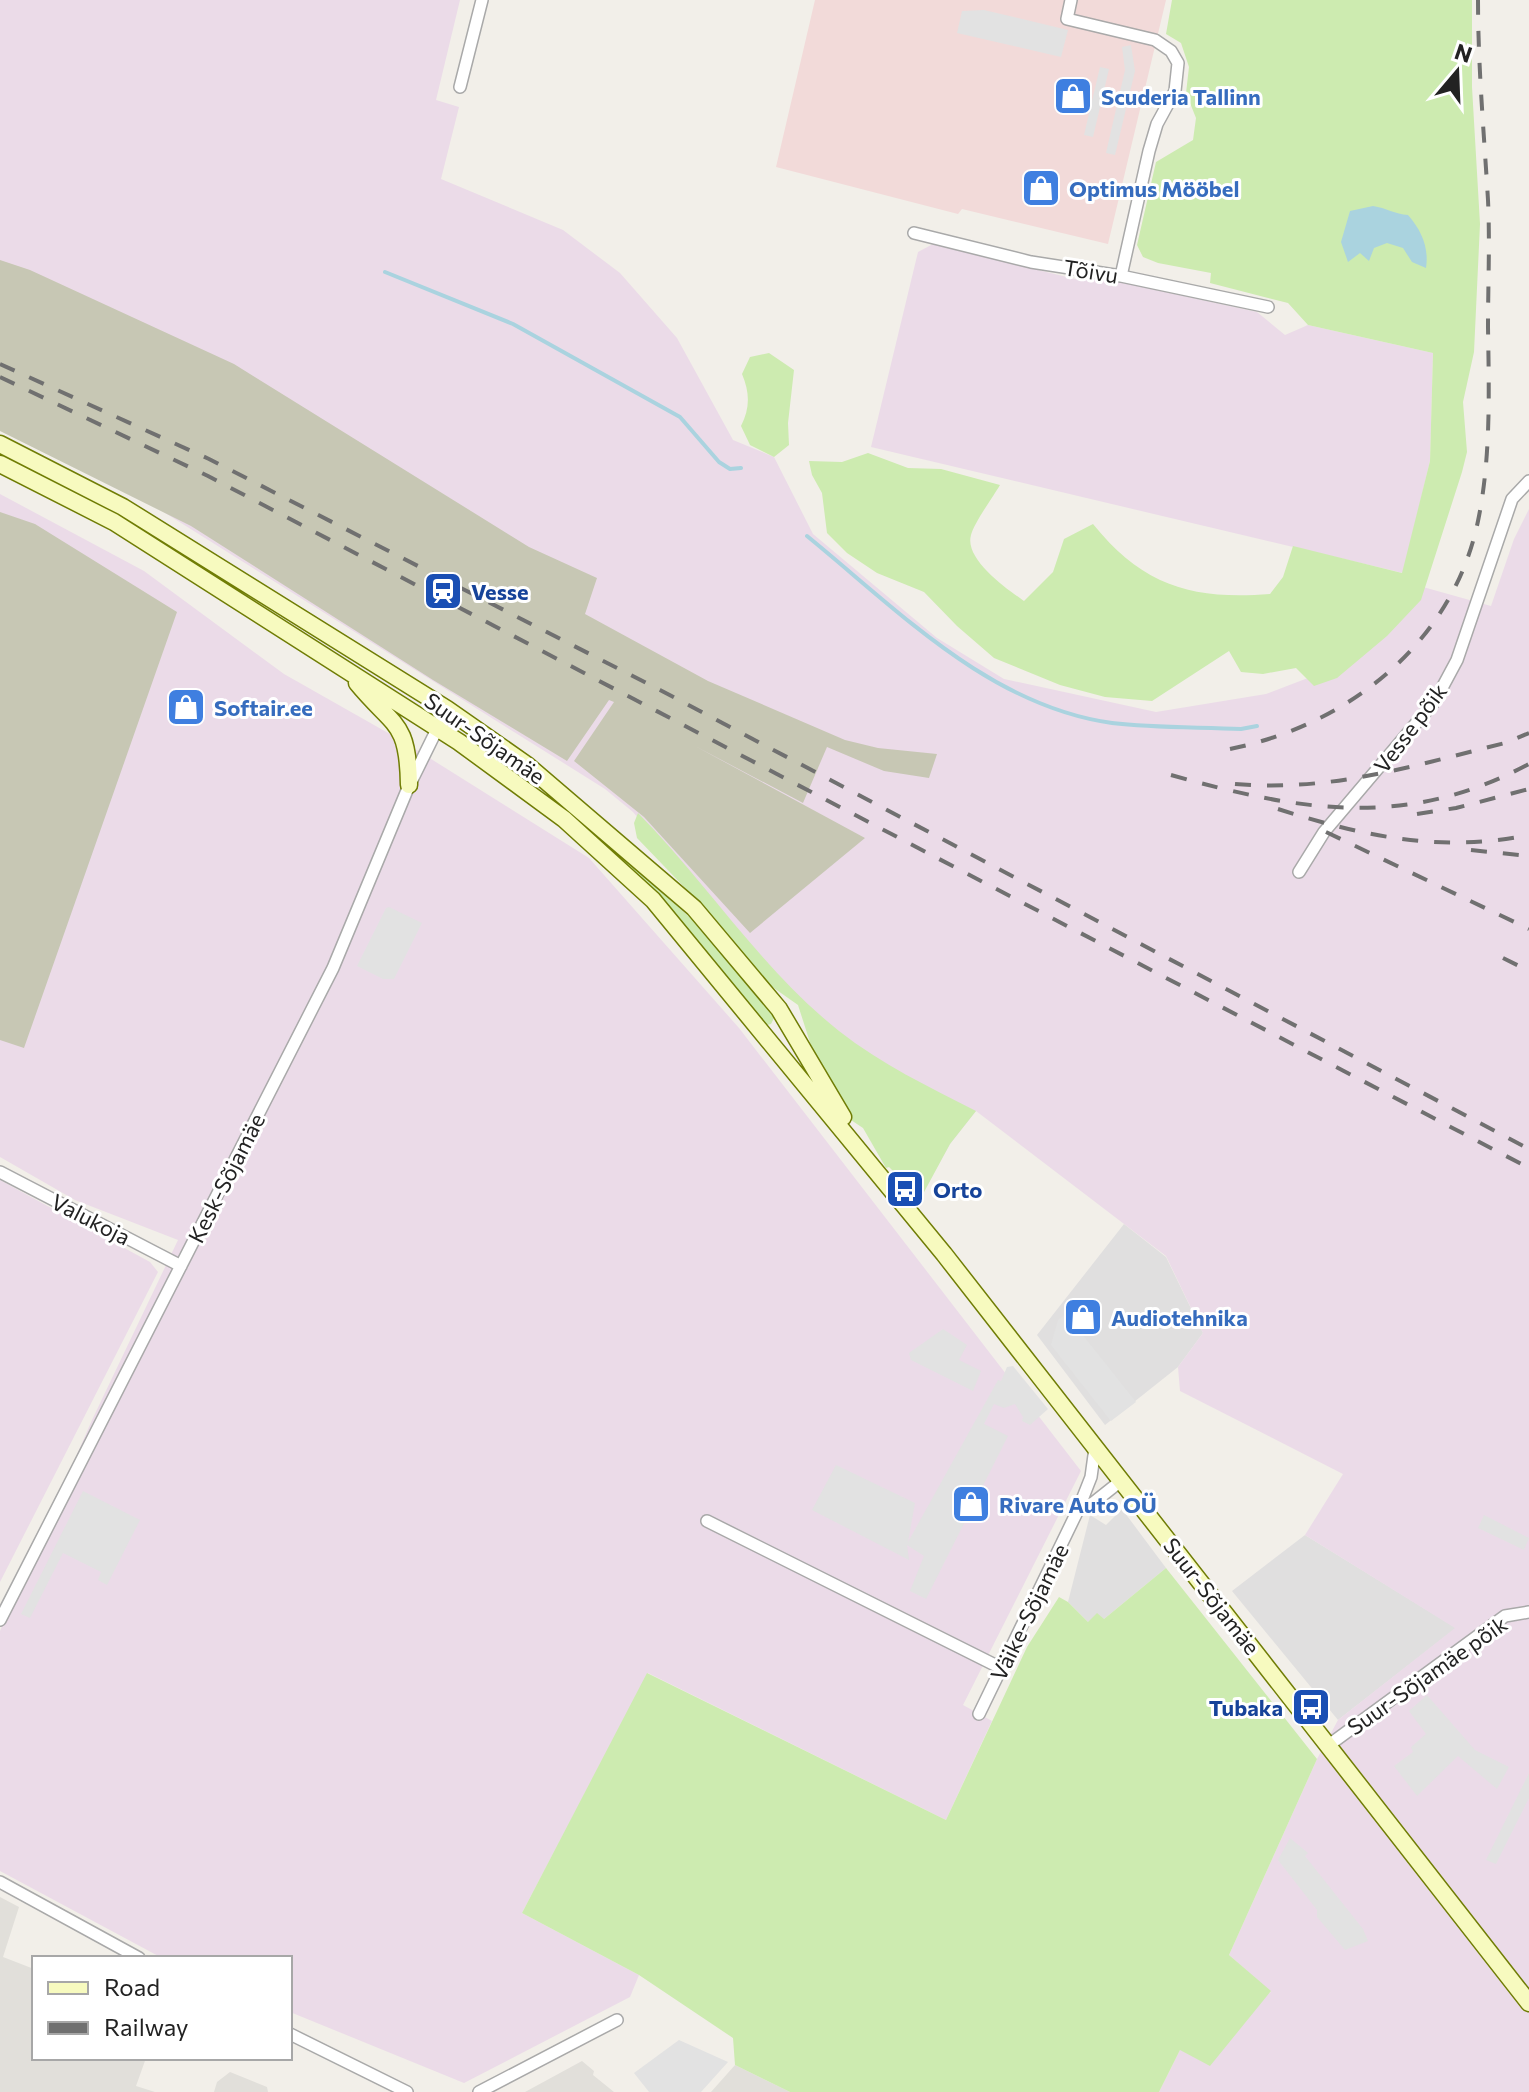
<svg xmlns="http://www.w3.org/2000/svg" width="1529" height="2092" viewBox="0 0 1529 2092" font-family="Commissioner,sans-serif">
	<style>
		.residential { fill: #e0dfdf }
		.commercial { fill: #f2dad9 }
		.industrial { fill: #ebdbe8 }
		.airport { fill: #e1dfda }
		.construction { fill: #c7c7b4 }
		.grass { fill: #cdebb0 }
		.parking { fill: #e2e2e2 }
		.water { fill: #aad3df }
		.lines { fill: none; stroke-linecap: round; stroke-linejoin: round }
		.stream { stroke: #aad3df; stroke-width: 4 }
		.minor-casing { stroke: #a9a9a9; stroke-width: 14 }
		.secondary-casing { stroke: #707d05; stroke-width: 19 }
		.minor { stroke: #fff; stroke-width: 11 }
		.secondary { stroke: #f7fabf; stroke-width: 16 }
		.rail { stroke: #707070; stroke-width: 4; stroke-dasharray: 16 16; stroke-linecap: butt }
		.labels { text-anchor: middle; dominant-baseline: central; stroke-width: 6; stroke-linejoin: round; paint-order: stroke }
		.shop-label { font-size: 22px; font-weight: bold; fill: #366cbe; stroke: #fff; text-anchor: start }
		.street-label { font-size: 22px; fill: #222; stroke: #fff }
		.transit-label { font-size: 22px; font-weight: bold; fill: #164399; stroke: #fff; text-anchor: start }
	</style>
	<rect width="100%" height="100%" fill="#f2efe9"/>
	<path class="residential" d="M 1124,1224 L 1166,1257 L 1203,1333 L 1178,1367 L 1105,1425 L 1037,1335 Z
		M 1122,1509 L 1166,1568 L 1104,1619 L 1088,1622 L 1068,1602 L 1090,1515 L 1106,1525 Z
		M 1305,1535 L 1456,1628 L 1338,1720 L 1232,1591 Z"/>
	<path class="commercial" d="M 815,0 L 1166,0 L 1108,244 L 962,209 L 958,214 L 776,167 Z"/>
	<path class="industrial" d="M 0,0 L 460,0 L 436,100 L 459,107 L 441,179 L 563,230 L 620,273 L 677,338 L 733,440 L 774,457 L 813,534 L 937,638 L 1004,679 L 1156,712 L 1266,694 L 1321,673 L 1423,587 L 1491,606 L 1514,539 L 1529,509 L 1529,2092 L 1159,2092 L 1180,2050 L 1271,1992 L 1229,1955 L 1317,1759 L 1338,1720 L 1455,1628 L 1305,1535 L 1343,1474 L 1180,1391 L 1178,1367 L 1203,1333 L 1166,1256 L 976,1111 L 950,1144 L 922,1194 L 809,1009 L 770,971 L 633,812 L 605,789 L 52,442 L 0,422 Z
		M 933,244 L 1079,280 L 1106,279 L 1257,312 L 1285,335 L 1308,325 L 1433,353 L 1430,461 L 1403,573 L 871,447 L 918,252 Z
		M 0,494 L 144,571 L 284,674 L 404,742 L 589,858 L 739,1028 L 1081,1471 L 963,1705 L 992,1721 L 946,1820 L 648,1673 L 522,1913 L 639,1975 L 630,1997 L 464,2083 L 290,2012 L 290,1958 L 162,1958 L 0,1871 L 0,1631 L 92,1420 L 178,1240 L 75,1200 L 0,1157 Z
		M 0,1180 L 150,1262 L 158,1272 L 0,1582 Z"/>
	<path class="airport" d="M 0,1897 L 19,1907 L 3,1957 L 34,1969 L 34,2058 L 146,2058 L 136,2086 L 155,2092 L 0,2092 Z
		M 582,2061 L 594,2071 L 593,2075 L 614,2092 L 525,2092 Z
		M 735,2065 L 790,2092 L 711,2092 Z
		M 230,2072 L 267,2087 L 268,2092 L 214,2092 L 217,2082 Z"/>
	<path class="construction" d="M 0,260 L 30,270 L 234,364 L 529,547 L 597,578 L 585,614 L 708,681 L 845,740 L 878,748 L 937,754 L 929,778 L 884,771 L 827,747 L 803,803 L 695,746 L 865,838 L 750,933 L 644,817 L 574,761 L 614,702 L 609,700 L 567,761 L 433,680 L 191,526 L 0,431 Z
		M 0,512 L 35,524 L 177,612 L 24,1048 L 0,1040 Z"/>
	<path class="grass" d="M 1172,0 L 1472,0 L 1472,87 L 1480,224 L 1474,352 L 1463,402 L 1467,452 L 1462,472 L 1421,600 L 1387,636 L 1337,678 L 1314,686 L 1296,668 L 1263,674 L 1241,672 L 1229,651 L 1152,701 L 1105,697 L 1060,685 L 994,658 L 957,626 L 924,592 L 877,573 L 847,553 L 827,533 L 822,493 L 812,475 L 809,461 L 842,462 L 868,453 L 908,468 L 941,469 L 1000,485 C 993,497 974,523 971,535 C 964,559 1007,589 1024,601 L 1053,572 L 1064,539 L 1093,524 C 1143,586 1192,600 1270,594 L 1283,577 L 1293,546 L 1402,573 L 1430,461 L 1433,353 L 1308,325 L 1288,303 L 1210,283 L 1211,273 L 1158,263 L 1143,257 L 1137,245 L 1156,162 L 1193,140 L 1196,118 L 1186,93 L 1189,67 L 1181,43 L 1166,34 Z
		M 769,353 L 794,370 L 788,423 L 789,445 L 774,457 L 750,445 L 741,426 C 750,408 750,393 742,374 L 750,357 Z
		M 638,813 C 707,883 762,970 839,1031 C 881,1064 929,1087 976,1111 L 950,1144 L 923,1194 L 923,1200 L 915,1200 L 907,1185 L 889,1167 L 886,1168 L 863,1128 L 848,1118 L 815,1058 L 798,1005 L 771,986 L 713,917 L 637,838 L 634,823 Z
		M 620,855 L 705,931 L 773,1014 L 774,1018 L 771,1024 L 767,1025 L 758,1018 C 714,962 672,906 619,859 Z
		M 1166,1568 L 1317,1759 L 1229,1955 L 1271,1991 L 1210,2066 L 1180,2050 L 1159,2092 L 790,2092 L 735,2065 L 733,2038 L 639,1975 L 522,1913 L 647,1673 L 946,1820 L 1027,1647 L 1059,1597 L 1068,1602 L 1088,1622 L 1097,1613 L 1104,1619 Z"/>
	<path class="parking" d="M 984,10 L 1068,30 L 1061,57 L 957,33 L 962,11 Z
		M 1131,45 L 1135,71 L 1115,155 L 1106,153 L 1125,70 L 1122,47 Z
		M 1100,67 L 1109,69 L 1093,137 L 1084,135 Z
		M 389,907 L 422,923 L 394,979 L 383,979 L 357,966 L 386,908 Z
		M 1066,1314 L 1136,1402 L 1111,1421 L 1051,1345 L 1058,1320 Z
		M 943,1329 L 967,1345 L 959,1360 L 981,1371 L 973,1391 L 911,1360 L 909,1353 Z
		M 1013,1366 L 1048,1409 L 1030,1425 L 1022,1421 L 1023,1417 L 1015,1404 L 1004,1408 L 994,1404 L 984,1424 L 1008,1436 L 926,1599 L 910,1591 L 924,1556 L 907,1545 L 909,1560 L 812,1510 L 836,1465 L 915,1503 L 908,1542 L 998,1380 L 1001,1381 L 1007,1367 Z
		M 83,1491 L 140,1520 L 107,1585 L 98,1580 L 101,1572 L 63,1553 L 30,1618 L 21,1614 Z
		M 1484,1515 L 1529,1538 L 1524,1550 L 1478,1528 Z
		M 1427,1695 L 1475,1750 L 1509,1767 L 1497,1789 L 1458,1756 L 1417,1796 L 1394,1766 L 1413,1752 L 1411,1747 L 1426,1734 L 1409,1711 Z
		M 1529,1773 L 1529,1798 L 1496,1864 L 1486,1860 Z
		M 1290,1838 L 1308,1853 L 1305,1856 L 1363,1929 L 1368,1941 L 1345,1950 L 1317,1917 L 1317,1910 L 1278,1860 Z
		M 679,2040 L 728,2062 L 701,2092 L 649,2092 L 634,2073 Z"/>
	<path class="water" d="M 1373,206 C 1386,208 1395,214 1408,215 C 1422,231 1429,248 1426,268 L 1412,262 L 1403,248 L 1387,243 L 1374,248 L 1369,261 L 1360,253 L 1348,262 L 1341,242 L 1350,211 Z"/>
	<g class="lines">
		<path class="stream" d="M 385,272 L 513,324 L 680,417 L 719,462 L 730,469 L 741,468
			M 807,536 C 899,611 990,706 1112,723 C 1154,728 1199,727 1241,729 L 1257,726"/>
		<defs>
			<path id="minor" d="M 1071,0 L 1067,19 L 1155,40 L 1171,51 L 1178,63 L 1175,91 L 1157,124 L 1149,151 L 1121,276
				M 460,87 L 482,0
				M 914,233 L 1031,262 L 1121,276 L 1268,307
				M 1299,872 L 1324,832 L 1435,701 L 1457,660 L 1512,499 L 1529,481
				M 0,1172 L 181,1266
				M 1078,1510 L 1093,1503 L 1122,1480
				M 707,1521 L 1001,1668
				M 0,1620 L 333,968 L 408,788 L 447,709
				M 979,1714 L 1078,1510 L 1091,1477 L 1095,1448
				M 1329,1745 L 1505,1616 L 1529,1612
				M 0,1882 L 139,1958
				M 290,2034 L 407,2092
				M 479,2092 L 617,2020"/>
			<path id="secondary" d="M 0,444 L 123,507 L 447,709 L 527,765 L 694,908 L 779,1009 L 843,1117
				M 0,464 L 114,522 L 459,742 L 564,819 L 653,900 L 944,1254 L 1529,2003
				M 357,683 C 394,728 408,720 409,785"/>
		</defs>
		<use href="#minor" class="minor-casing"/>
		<use href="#secondary" class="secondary-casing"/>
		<use href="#minor" class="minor"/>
		<use href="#secondary" class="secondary"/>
		<path class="rail" d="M 0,364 L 209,459 L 660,690 L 1529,1149
			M 0,377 L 208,476 L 1529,1168
			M 1230,749 C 1348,725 1453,643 1478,521 C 1491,458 1489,392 1488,327 C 1488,285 1490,242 1488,200 C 1484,133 1478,67 1478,0
			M 1171,775 C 1300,811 1405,830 1529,764
			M 1235,784 C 1332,792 1412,766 1505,743 L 1529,733
			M 1278,809 C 1363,836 1439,853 1529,835
			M 1417,814 L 1456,808 L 1529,789
			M 1326,832 L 1529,929
			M 1471,850 L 1529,856
			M 1503,958 L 1529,971"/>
	</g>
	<defs>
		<symbol id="shop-square" viewBox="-11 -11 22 22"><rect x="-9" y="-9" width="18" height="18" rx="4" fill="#3f7fe0" stroke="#fff"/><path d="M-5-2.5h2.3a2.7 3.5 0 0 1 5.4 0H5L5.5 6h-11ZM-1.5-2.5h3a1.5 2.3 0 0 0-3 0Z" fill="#fff"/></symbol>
		<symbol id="station-square" viewBox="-11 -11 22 22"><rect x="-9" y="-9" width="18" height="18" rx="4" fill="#1a4fb4" stroke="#fff"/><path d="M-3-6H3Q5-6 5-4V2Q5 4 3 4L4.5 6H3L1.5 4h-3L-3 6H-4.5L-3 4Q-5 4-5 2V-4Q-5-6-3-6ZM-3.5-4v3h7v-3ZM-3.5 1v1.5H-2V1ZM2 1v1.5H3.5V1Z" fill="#fff"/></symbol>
		<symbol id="bus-square" viewBox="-11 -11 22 22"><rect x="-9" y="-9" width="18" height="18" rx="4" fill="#1a4fb4" stroke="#fff"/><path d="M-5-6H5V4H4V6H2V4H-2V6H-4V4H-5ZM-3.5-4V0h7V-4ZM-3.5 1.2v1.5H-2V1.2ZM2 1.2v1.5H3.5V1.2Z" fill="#fff"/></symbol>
	</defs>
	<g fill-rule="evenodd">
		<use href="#shop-square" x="1051" y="74" width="44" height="44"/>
		<use href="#shop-square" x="1019" y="166" width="44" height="44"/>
		<use href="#station-square" x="421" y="569" width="44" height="44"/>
		<use href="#shop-square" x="164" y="685" width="44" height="44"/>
		<use href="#bus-square" x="883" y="1167" width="44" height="44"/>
		<use href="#shop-square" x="1061" y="1295" width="44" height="44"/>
		<use href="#shop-square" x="949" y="1482" width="44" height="44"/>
		<use href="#bus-square" x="1289" y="1685" width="44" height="44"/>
	</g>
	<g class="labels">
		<g class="shop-label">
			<text x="1101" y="96">Scuderia Tallinn</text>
			<text x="1069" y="188">Optimus Mööbel</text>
			<text x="214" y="707">Softair.ee</text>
			<text x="1111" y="1317">Audiotehnika</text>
			<text x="999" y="1504">Rivare Auto OÜ</text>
		</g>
		<g class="street-label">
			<text transform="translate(1091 271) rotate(9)">Tõivu</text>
			<text transform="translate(1410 728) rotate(-53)">Vesse põik</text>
			<text transform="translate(485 738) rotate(35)">Suur-Sõjamäe</text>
			<text transform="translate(226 1178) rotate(-63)">Kesk-Sõjamäe</text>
			<text transform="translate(91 1219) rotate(27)">Valukoja</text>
			<text transform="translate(1212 1596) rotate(52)">Suur-Sõjamäe</text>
			<text transform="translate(1029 1612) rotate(-64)">Väike-Sõjamäe</text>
			<text transform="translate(1427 1675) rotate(-35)">Suur-Sõjamäe põik</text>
		</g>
		<g class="transit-label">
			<text x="471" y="591">Vesse</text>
			<text x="933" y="1189">Orto</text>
			<text x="1283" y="1707" text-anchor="end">Tubaka</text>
		</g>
	</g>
	<rect x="32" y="1956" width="260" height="104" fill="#ffffff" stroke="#a7a7a7" stroke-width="2"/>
	<rect x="48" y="1982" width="40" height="12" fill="#f7fabf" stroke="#a7a7a7" stroke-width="2"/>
	<text x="104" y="1996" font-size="24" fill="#222222">Road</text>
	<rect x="48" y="2022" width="40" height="12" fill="#707070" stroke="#a7a7a7" stroke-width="2"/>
	<text x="104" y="2036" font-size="24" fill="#222222">Railway</text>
	<g transform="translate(1457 72) rotate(19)" stroke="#ffffff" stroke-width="6" paint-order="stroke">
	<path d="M0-6L14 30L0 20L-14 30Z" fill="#222222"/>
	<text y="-12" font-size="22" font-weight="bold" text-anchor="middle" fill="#222222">N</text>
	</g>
</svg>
